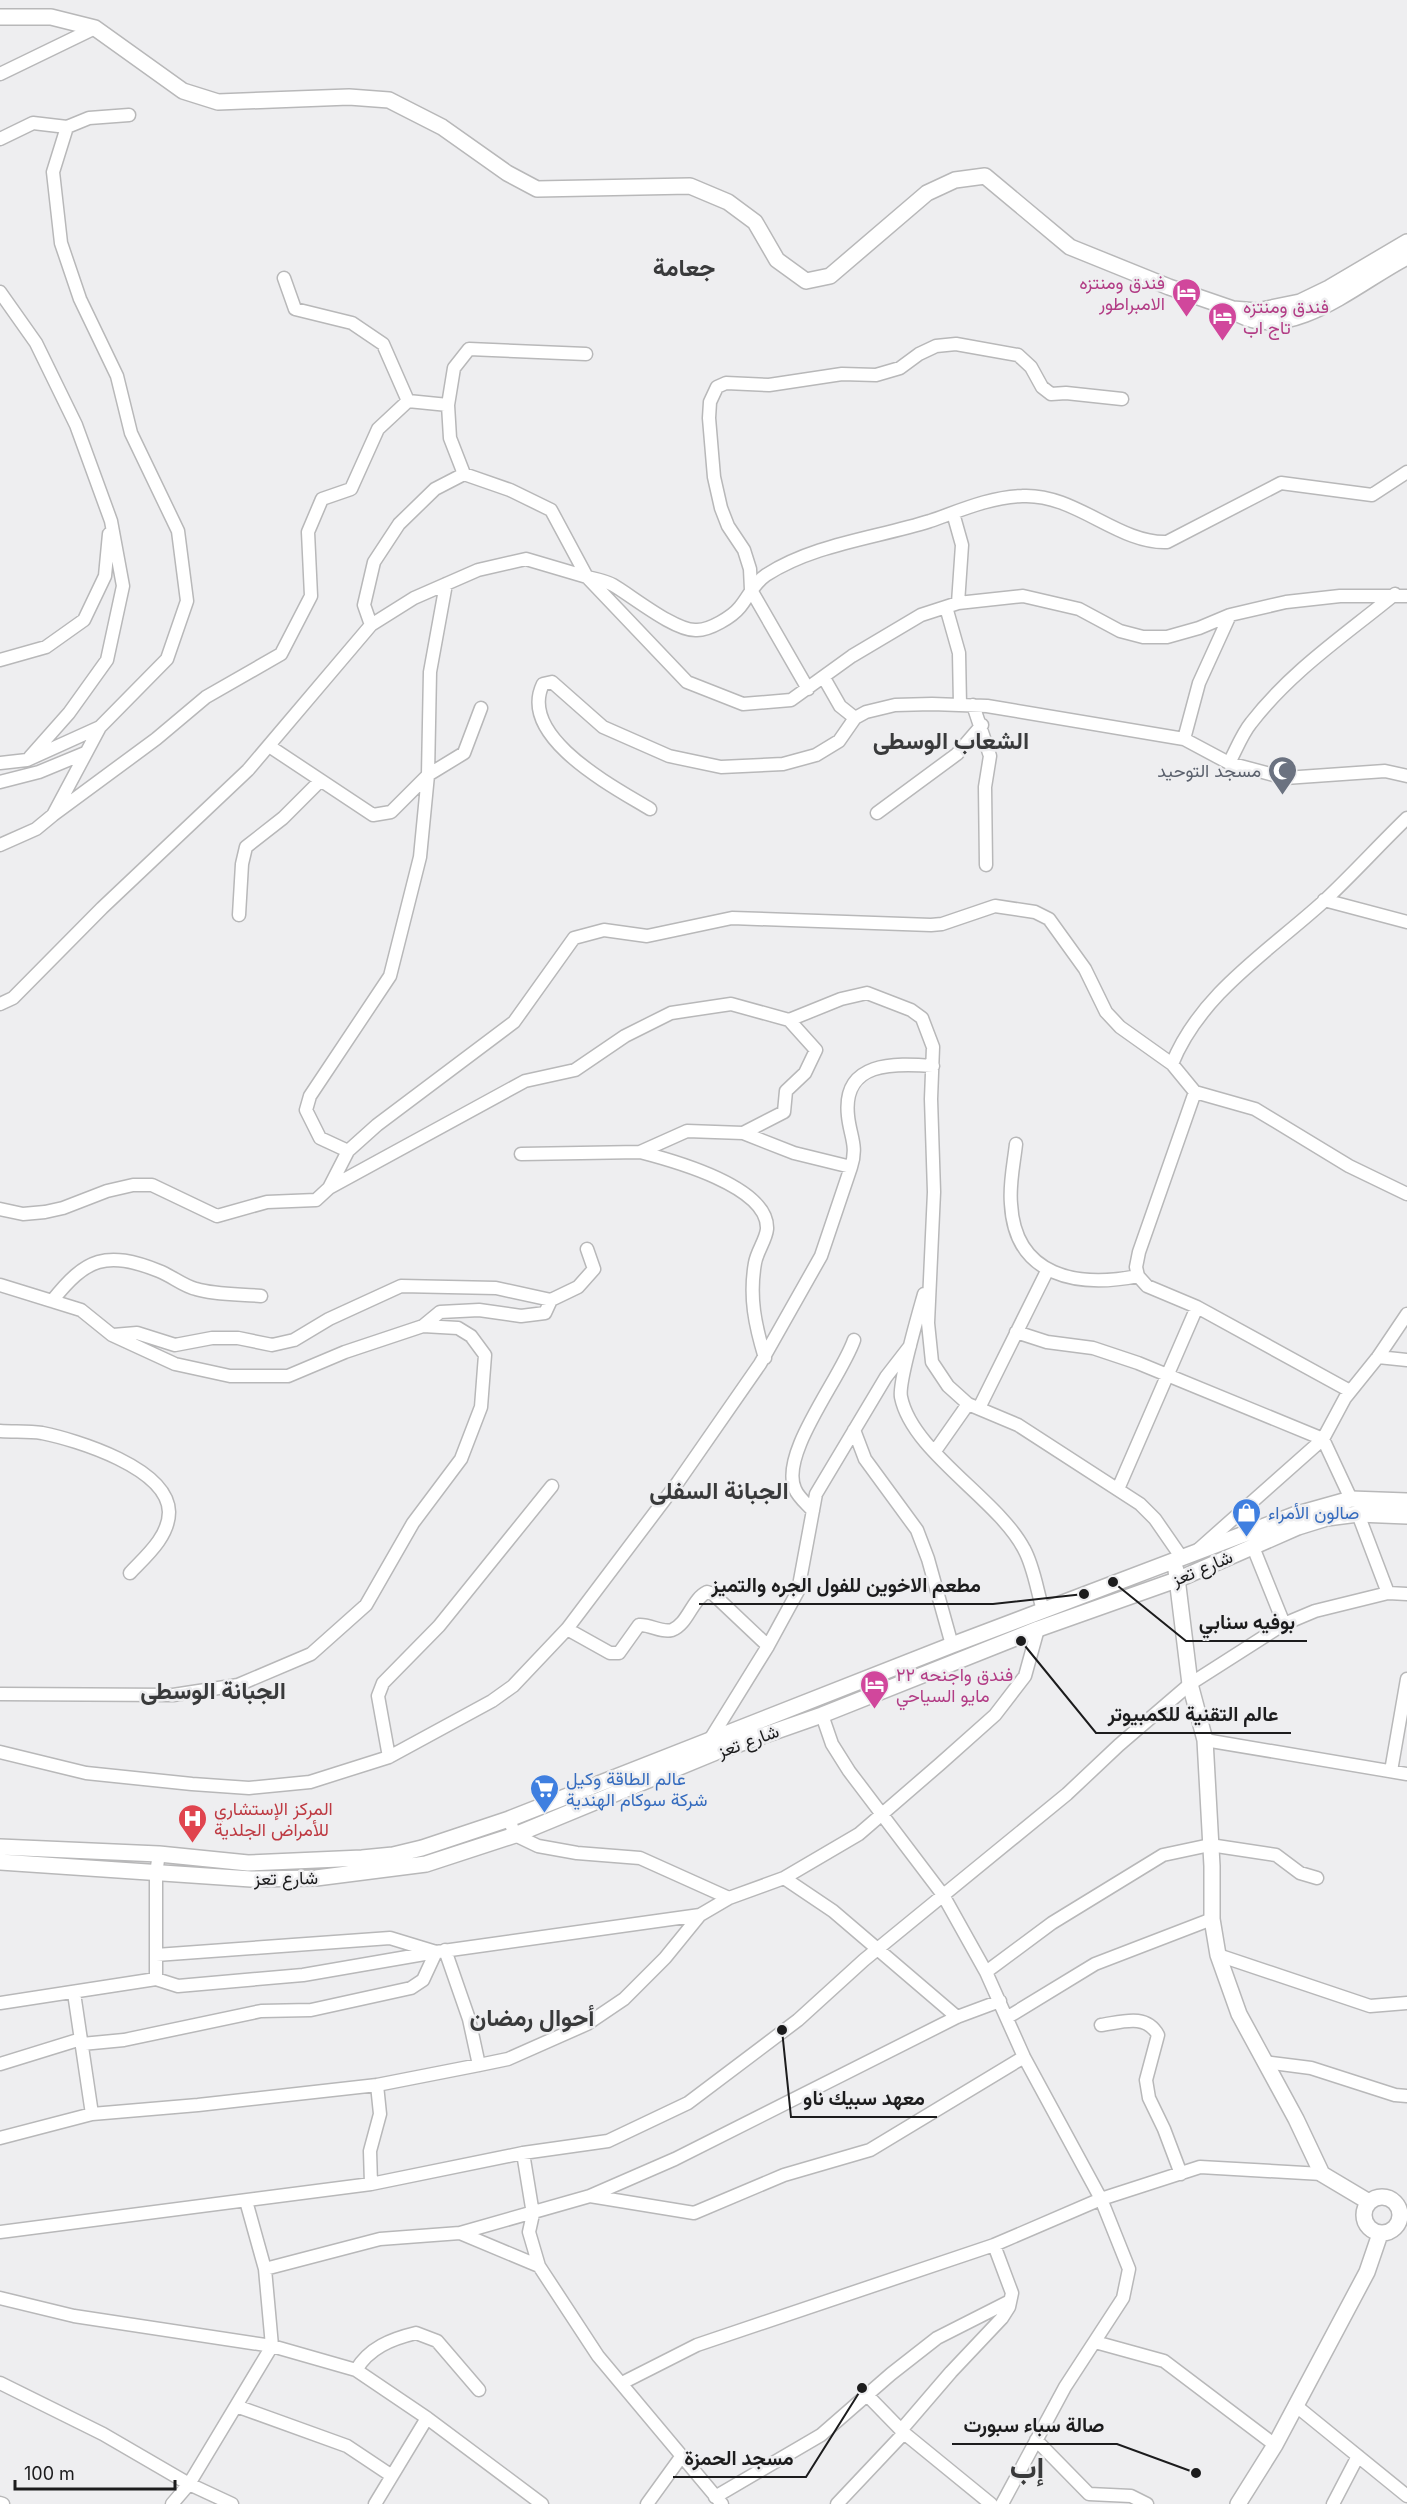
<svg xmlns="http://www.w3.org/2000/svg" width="1407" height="2504" viewBox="0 0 1407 2504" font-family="Inter,Vazirmatn,sans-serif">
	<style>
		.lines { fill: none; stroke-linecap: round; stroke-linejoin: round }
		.minor-casing { stroke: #b8b8b9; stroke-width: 15 }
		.major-casing { stroke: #b8b8b9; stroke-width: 18 }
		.minor { stroke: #fff; stroke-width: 12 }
		.major { stroke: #fff; stroke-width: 15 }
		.labels { text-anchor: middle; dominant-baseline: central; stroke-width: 5; stroke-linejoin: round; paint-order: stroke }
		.hotel-label { font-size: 18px; fill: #b23c85; stroke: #eeeef0; text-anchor: start }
		.worship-label { font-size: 18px; fill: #5b616d; stroke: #eeeef0; text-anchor: end }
		.shop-label { font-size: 18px; fill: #366cbe; stroke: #eeeef0; text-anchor: start }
		.street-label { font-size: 18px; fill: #1c1c1d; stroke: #eeeef0 }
		.health-label { font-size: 18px; fill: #be3a42; stroke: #eeeef0; text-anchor: start }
		.district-label { font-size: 24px; font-weight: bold; fill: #393a3b; stroke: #eeeef0 }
		.town-label { font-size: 30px; font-weight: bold; fill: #393a3b; stroke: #eeeef0 }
		.leader { fill: none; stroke: #1c1c1d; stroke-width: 2 }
		.callout-dot { fill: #1c1c1d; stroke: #eeeef0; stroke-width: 2 }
		.callout-label { font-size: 20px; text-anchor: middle; font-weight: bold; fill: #1c1c1d; stroke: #eeeef0; stroke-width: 5; stroke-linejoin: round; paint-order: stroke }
	</style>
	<rect width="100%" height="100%" fill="#eeeef0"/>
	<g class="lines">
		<defs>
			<path id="minor" d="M 0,74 L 95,28
				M 0,139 L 33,123 L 67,127
				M 284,278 L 295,309 L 352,323 L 383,344 L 408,401 L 448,405
				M 0,292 L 36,343 L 76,425 L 111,521 L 123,586 L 107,660 L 69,713 L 30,757
				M 464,474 L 450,438 L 448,405 L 454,368 L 469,349 L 586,354
				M 953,513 L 962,545 L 958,603
				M 946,607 L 959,653 L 960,705
				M 371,625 L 364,605 L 374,562 L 399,524 L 435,489 L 464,474 L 510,490 L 551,510 L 587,577 C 596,579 606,581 613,585 C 632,596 676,632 697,630 C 710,630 732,617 740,607 C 749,596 754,583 766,575 C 814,544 876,538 930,521 C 959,511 990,497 1022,496 C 1075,493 1118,544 1167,542 L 1281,483 L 1372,495 L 1407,472
				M 0,660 L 46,647 L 84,620 L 105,576 L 109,534
				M 824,678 L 840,706 L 855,718
				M 808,689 L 751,590 L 750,569 L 744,550 L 728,526 L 721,508 L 714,477 L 709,418 L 710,402 L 717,387 L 726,383 L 769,385 L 842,374 L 876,375 L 900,368 L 919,354 L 936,346 L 956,344 L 1018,355 L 1031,367 L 1042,387 L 1051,394 L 1066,393 L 1122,399
				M 973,705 L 990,756 L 985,787 L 986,865
				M 1184,739 L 1199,683 L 1230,615
				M 269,746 L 373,815 L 391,812 L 428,775 L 464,753 L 481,708
				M 0,763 L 27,760 L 100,727 L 167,659 L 187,601 L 178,531 L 131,433 L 117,376 L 80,299 L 61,243 L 53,172 L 67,127 L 89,118 L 129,115
				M 1229,763 C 1236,750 1242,734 1251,723 C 1291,671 1345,635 1395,594
				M 0,782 L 39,772 L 85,753
				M 650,809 C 614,787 517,737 543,684 L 552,682 L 603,727 L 669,756 L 721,767 L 783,764 L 816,755 L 839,741 L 855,718 L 866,712 L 895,705 L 932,704 L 987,706 L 1184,739 L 1229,763 L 1285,778 L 1385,771 L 1407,776
				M 877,813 L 957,754 L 982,725
				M 53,815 L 156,739 L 206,697 L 281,654 L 311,596 L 308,532 L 322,499 L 351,489 L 378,429 L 408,401
				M 0,845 L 36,829 L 53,815 L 100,727
				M 1324,900 L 1407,922
				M 239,915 L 242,864 L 246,847 L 283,818 L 320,781
				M 0,1004 L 13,998 L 102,908 L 248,770 L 371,625 L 414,598 L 478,570 L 526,559 L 587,577 L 687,682 L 743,704 L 791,700 L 852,656 L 921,615 L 958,603 L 1023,596 L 1079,609 L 1120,631 L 1143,637 L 1167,637 L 1199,628 L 1230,615 L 1286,602 L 1340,596 L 1407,596
				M 789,1020 L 841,999 L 867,993 L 911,1010 L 922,1018 L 933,1047 L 931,1099 L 934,1192 L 928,1323 L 932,1362 L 948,1386 L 968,1404 L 1018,1425 L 1140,1504 L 1155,1519 L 1182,1558
				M 1172,1064 C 1200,994 1269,951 1323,902 C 1352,875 1379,845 1407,818
				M 1195,1092 L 1139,1252 L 1136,1267 L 1138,1276 L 1147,1286 L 1197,1307 L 1350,1391
				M 1016,1144 C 1014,1163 1009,1184 1011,1204 C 1015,1277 1078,1288 1138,1276
				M 348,1151 L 320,1138 L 306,1110 L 310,1096 L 390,976 L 420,857 L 428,775 L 430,672 L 446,584
				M 640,1152 C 671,1160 769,1186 767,1229 C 766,1240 757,1251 755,1263 C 749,1297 755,1325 765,1358
				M 521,1154 L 640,1152 L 687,1131 L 743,1133 L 794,1153 L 851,1167
				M 329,1188 L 525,1081 L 575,1070 L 625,1036 L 671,1013 L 731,1004 L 789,1020 L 816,1050 L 805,1073 L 786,1091 L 784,1112 L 743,1133
				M 0,1209 L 23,1214 L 45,1212 L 63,1208 L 107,1191 L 133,1185 L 152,1185 L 217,1216 L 267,1202 L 316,1200 L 329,1188 L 348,1151 L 377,1125 L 514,1022 L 574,938 L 604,930 L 647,936 L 732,918 L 931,925 L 942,924 L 995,906 L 1035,912 L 1049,919 L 1085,969 L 1106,1012 L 1120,1027 L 1172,1064 L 1195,1092 L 1255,1109 L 1349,1166 L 1407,1194
				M 0,1285 L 81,1310 L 112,1335 L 175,1364 L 230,1376 L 288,1376 L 345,1352 L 423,1326 L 458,1328 L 471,1336 L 485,1355 L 481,1407 L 461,1459 L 413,1523 L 366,1605 L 311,1654 L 238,1685 L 173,1695 L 0,1694
				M 924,1294 C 919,1312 898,1383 901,1397 C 912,1452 998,1499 1024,1549 C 1034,1567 1037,1591 1043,1610
				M 52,1301 C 86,1258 106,1250 159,1271 C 172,1276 183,1286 196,1289 C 216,1295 240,1294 261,1296
				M 423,1326 L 440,1312 L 479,1310 L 521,1316 L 545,1313 L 551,1300
				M 1016,1332 L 1047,1342 L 1093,1348 L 1138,1363 L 1323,1439 L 1351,1499
				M 113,1335 L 137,1333 L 175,1345 L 212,1338 L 238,1338 L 272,1345 L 294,1340 L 329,1319 L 401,1286 L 496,1288 L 551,1300 L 578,1287 L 594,1269 L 587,1249
				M 1378,1357 L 1407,1360
				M 979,1408 L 1047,1271
				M 854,1430 L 865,1459 L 917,1530 L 928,1559 L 952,1645
				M 0,1431 C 14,1432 28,1431 42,1433 C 77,1440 168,1468 169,1512 C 169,1537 145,1557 130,1573
				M 935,1451 L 968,1404
				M 1118,1489 L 1197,1307
				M 813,1511 C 808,1505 798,1497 795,1489 C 779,1454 841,1378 854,1340
				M 1358,1514 L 1388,1593
				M 1253,1547 L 1284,1624
				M 1199,1549 L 1323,1439 L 1345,1398 L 1378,1357 L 1407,1314
				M 567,1629 L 610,1653 L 619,1653 L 639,1625 C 650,1624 661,1633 672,1630 C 688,1624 692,1599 707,1592 L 713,1594 L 768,1646
				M 822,1715 L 832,1744 L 849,1771 L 943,1895 L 986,1972 L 1024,2057 L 1101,2199 L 1129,2269 L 1123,2298 L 1065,2387 L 1002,2504
				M 1205,1740 L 1407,1774
				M 713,1743 L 711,1738 L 768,1646 L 798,1591 L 816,1494 L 886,1377 L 910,1346
				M 0,1752 L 86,1773 L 192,1784 L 249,1788 L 310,1782 L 389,1757 L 492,1701 L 513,1686 L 567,1629 L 678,1482 L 760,1364 L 821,1256 L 851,1167 C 858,1146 850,1136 848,1116 C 842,1061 894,1063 933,1066
				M 389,1757 L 378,1696 L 383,1683 L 439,1626 L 552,1486
				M 1391,1771 L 1407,1679
				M 509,1819 L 515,1835 L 538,1846 L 577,1853 L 640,1858 L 729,1898
				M 784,1878 L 833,1911 L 957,2017
				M 445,1950 L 469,2019 L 479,2065
				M 1218,1955 L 1370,2006 L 1407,2003
				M 986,1972 L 1052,1923 L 1163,1855 L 1210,1845 L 1276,1855 L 1300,1873 L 1317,1878
				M 156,1979 L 156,1873 L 159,1854
				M 74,1993 L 92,2114
				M 0,2003 L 156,1979 L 178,1986 L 303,1975 L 436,1952 L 700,1915
				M 1008,2017 L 1095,1964 L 1212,1919
				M 1101,2025 C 1122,2022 1146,2013 1158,2035 L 1146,2080 L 1149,2098 L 1164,2129 L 1181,2174
				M 82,2044 L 124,2040 L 261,2011 L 311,2010 L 411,1988 L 423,1980 L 436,1952 L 390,1938 L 156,1955
				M 1264,2062 L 1311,2068 L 1395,2095 L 1407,2096
				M 0,2064 L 81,2039
				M 0,2138 L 92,2114 L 198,2105 L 377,2085 L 479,2065 L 508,2059 L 587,2024 L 624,1999 L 665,1958 L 700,1915 L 729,1898 L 784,1878 L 859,1834 L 940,1764 L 995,1715 L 1025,1676 L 1038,1629
				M 523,2153 L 533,2214 L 529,2232 L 539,2266 L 598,2356 L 722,2504
				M 371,2184 L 370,2151 L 380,2114 L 377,2085
				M 590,2196 L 675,2159 L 957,2017 L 1000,2001
				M 0,2232 L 371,2184 L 523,2153 L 608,2141 L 688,2103 L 798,2020 L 864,1960 L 1067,1794 L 1119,1745 L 1190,1684 L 1284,1624 L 1315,1611 L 1388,1593 L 1407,1594
				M 460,2233 L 539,2266
				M 265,2269 L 380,2239 L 460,2233 L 590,2196 L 694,2213 L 784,2175 L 870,2150 L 1024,2057
				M 0,2298 L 74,2316 L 272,2346 L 356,2370 L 427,2418 L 542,2504
				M 1095,2342 L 1164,2361 L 1275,2445
				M 356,2370 C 369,2348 391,2339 416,2333 L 437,2341 L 479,2390
				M 0,2383 L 103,2434 L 189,2484 L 232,2504
				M 622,2383 L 697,2345 L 994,2245 L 1101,2199 L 1200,2167 L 1322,2174
				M 867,2395 L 904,2433 L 991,2504
				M 1295,2405 L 1407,2496
				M 236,2406 L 347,2446 L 392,2476
				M 902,2429 L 951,2372 L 1002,2318 L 1009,2307 L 1012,2293 L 994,2245
				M 1036,2440 L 1089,2494 L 1131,2496 L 1147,2504
				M 715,2497 L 821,2435 L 891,2374 L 937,2338 L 1010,2301
				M 0,2503 L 3,2504
				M 172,2504 L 189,2484 L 272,2346 L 265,2269 L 246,2201
				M 375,2504 L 427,2418
				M 647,2504 L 681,2457
				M 837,2504 L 904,2433
				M 1333,2504 L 1358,2456"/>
			<path id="major" d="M 0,17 L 51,17 L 95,28 L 183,91 L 218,102 L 349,97 L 389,100 L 442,127 L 507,173 L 537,189 L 690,186 L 728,202 L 755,222 L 777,260 L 806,281 L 830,276 L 927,193 L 955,180 L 985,176 L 1070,247 L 1169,287 L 1233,309 L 1257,311 L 1300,302 L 1329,288 L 1407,242
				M 1240,315 C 1293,342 1361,280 1407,257
				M 1176,1570 L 1190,1684 L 1205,1740 L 1212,1866 L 1212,1919 L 1218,1955 L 1239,2014 L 1296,2119 L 1322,2174 L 1369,2202
				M 0,1847 L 159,1854 L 248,1863 L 362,1858 L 393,1855 L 422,1848 L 509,1819 L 952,1645 L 1294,1515 L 1351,1499 L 1407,1501
				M 0,1862 L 251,1879 L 316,1878 L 426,1864 L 515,1835 L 716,1752 L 822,1715 L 1038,1629 L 1179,1579 L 1298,1527 L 1327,1518 L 1358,1514 L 1407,1516
				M1364 2215a18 18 0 1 1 36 0a18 18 0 1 1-36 0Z
				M 1238,2504 L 1275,2445 L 1367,2272 L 1380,2234"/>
		</defs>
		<use href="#minor" class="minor-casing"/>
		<use href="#major" class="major-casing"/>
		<use href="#minor" class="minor"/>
		<use href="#major" class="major"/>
	</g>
	<defs>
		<symbol id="hotel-pin" viewBox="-11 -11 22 30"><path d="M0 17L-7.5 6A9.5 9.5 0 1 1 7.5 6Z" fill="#d1479c" stroke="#eeeef0"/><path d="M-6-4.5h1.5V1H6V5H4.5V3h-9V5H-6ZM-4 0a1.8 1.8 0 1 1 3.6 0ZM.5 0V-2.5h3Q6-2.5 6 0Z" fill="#fff"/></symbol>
		<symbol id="mosque-pin" viewBox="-11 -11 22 30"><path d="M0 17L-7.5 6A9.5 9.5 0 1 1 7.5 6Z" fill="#6b7280" stroke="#eeeef0"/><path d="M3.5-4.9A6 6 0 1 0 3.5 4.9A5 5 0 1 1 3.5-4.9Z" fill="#fff"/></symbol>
		<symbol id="shop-pin" viewBox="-11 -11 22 30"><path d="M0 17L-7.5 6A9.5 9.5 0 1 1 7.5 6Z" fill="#3f7fe0" stroke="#eeeef0"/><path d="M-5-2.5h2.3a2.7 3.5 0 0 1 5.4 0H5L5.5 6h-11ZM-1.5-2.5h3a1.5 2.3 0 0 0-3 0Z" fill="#fff"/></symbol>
		<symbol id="supermarket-pin" viewBox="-11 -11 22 30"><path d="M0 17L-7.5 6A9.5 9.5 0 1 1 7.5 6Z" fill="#3f7fe0" stroke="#eeeef0"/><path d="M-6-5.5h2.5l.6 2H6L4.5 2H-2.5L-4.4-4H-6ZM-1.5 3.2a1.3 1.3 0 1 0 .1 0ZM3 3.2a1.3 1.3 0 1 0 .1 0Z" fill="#fff"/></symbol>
		<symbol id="hospital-pin" viewBox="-11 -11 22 30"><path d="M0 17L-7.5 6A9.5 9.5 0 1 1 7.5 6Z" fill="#e0444e" stroke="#eeeef0"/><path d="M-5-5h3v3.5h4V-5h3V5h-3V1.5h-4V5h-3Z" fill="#fff"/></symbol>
	</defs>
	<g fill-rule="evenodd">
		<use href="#hotel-pin" x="1170" y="276" width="33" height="45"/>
		<use href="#hotel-pin" x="1206" y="300" width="33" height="45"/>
		<use href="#mosque-pin" x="1266" y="754" width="33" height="45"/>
		<use href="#shop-pin" x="1230" y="1496" width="33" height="45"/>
		<use href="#hotel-pin" x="858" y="1668" width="33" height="45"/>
		<use href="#supermarket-pin" x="528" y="1772" width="33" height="45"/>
		<use href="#hospital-pin" x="176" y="1802" width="33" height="45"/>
	</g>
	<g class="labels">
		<g class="hotel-label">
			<text x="1165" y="282" text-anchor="end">فندق ومنتزه<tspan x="1165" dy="21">الامبراطور</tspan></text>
			<text x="1243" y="306">فندق ومنتزه<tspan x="1243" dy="21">تاج اب</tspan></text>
			<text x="896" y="1674">فندق واجنحه ٢٢<tspan x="896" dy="21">مايو السياحي</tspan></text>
		</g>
		<g class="worship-label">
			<text x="1261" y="770">مسجد التوحيد</text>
		</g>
		<g class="shop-label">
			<text x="1268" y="1512">صالون الأمراء</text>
			<text x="566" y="1778">عالم الطاقة وكيل<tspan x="566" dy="21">شركة سوكام الهندية</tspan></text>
		</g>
		<g class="street-label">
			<text transform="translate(1202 1568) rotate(-23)">شارع تعز</text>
			<text transform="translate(748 1741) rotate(-20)">شارع تعز</text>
			<text transform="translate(286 1878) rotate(-1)">شارع تعز</text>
		</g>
		<g class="health-label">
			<text x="214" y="1808">المركز الإستشاري<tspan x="214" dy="21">للأمراض الجلدية</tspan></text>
		</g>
		<g class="district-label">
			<text x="684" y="267">جعامة</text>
			<text x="951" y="740">الشعاب الوسطى</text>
			<text x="719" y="1490">الجبانة السفلى</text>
			<text x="213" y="1690">الجبانة الوسطى</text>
			<text x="532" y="2017">أحوال رمضان</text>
		</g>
		<g class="town-label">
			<text x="1027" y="2467">إب</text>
		</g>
	</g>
	<path class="leader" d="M1084 1594L993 1604H699M1113 1582L1186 1641H1307M1021 1641L1096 1733H1291M782 2030L791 2117H937M1196 2473L1117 2444H952M862 2388L806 2477H673"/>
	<g class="callout-dot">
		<circle cx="1084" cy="1594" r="6"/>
		<circle cx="1113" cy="1582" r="6"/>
		<circle cx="1021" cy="1641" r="6"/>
		<circle cx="782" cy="2030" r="6"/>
		<circle cx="1196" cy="2473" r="6"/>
		<circle cx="862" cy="2388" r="6"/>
	</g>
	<g class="callout-label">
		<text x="846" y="1592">مطعم الاخوين للفول الجره والتميز</text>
		<text x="1247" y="1629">بوفيه سنابي</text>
		<text x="1193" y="1721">عالم التقنية للكمبيوتر</text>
		<text x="864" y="2105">معهد سبيك ناو</text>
		<text x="1034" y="2432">صالة سباء سبورت</text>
		<text x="739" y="2465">مسجد الحمزة</text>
	</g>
	<path d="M15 2480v9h160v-9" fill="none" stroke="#1c1c1d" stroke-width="3"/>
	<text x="24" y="2480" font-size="18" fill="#1c1c1d" stroke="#eeeef0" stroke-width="4.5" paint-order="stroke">100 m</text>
</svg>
